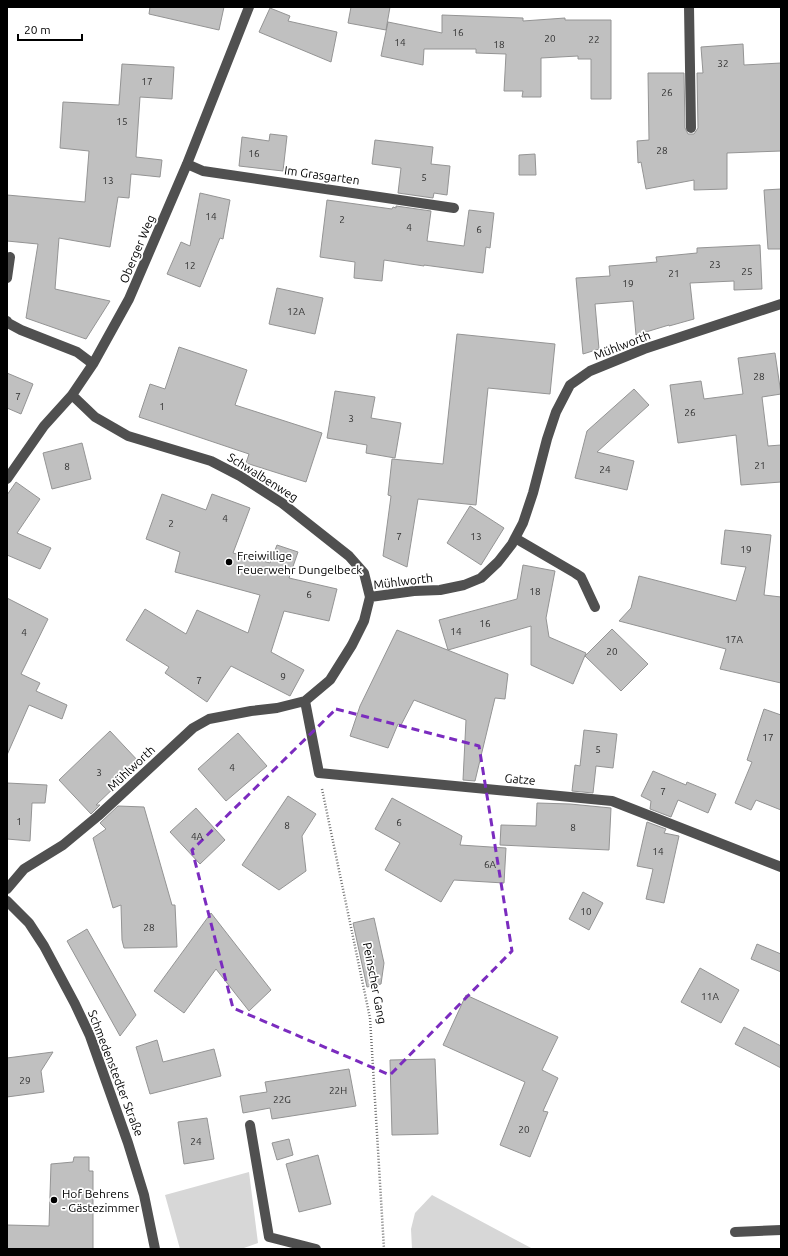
<svg xmlns="http://www.w3.org/2000/svg" width="788" height="1256" viewBox="0 0 788 1256" font-family="Ubuntu,sans-serif">
	<style>
		.green { fill: #d7d7d7 }
		.building { fill: #c0c0c0; stroke: #949494 }
		.lines { fill: none; stroke-linecap: round; stroke-linejoin: round }
		.path { stroke: #727272; stroke-width: 2.5; stroke-dasharray: 1 2; stroke-linecap: butt }
		.minor { stroke: #505050; stroke-width: 10 }
		.marked { fill: none; stroke: #7b2cbf; stroke-width: 3; stroke-dasharray: 8 5; stroke-linejoin: round }
		.poi-dot { fill: #000; stroke: #fff; stroke-width: 1.5 }
		.labels { text-anchor: middle; dominant-baseline: central; stroke-width: 3.5; stroke-linejoin: round; paint-order: stroke }
		.number-label { font-size: 10px; fill: #303030 }
		.street-label { font-size: 12px; fill: #000; stroke: #fff }
		.poi-label { font-size: 12px; fill: #000; stroke: #fff; text-anchor: start }
	</style>
	<rect width="100%" height="100%" fill="#fff"/>
	<path class="green" d="M 249,1172 L 258,1243 L 241,1249 L 180,1249 L 165,1195 Z
		M 432,1195 L 533,1249 L 412,1249 L 411,1229 L 415,1213 Z"/>
	<path class="building" d="M 150,7 L 224,7 L 219,30 L 149,14 Z
		M 351,7 L 390,7 L 386,30 L 348,23 Z
		M 270,8 L 290,16 L 288,21 L 337,32 L 331,62 L 259,32 Z
		M 442,15 L 523,18 L 523,21 L 565,18 L 565,20 L 611,20 L 611,99 L 591,99 L 591,59 L 578,59 L 578,56 L 541,58 L 541,97 L 522,97 L 523,91 L 504,91 L 506,54 L 476,53 L 476,49 L 424,49 L 423,65 L 381,56 L 388,22 L 442,33 Z
		M 743,44 L 744,65 L 781,63 L 781,151 L 727,153 L 727,189 L 694,190 L 694,180 L 646,189 L 641,162 L 638,163 L 637,141 L 649,140 L 648,73 L 684,73 L 685,128 L 688,134 L 694,134 L 698,128 L 697,73 L 703,73 L 701,47 Z
		M 122,64 L 174,67 L 172,99 L 140,97 L 136,157 L 162,160 L 160,177 L 131,174 L 129,198 L 118,197 L 110,247 L 59,238 L 55,289 L 110,301 L 86,339 L 26,318 L 38,244 L 7,241 L 7,195 L 85,202 L 89,151 L 60,148 L 63,102 L 119,105 Z
		M 270,134 L 287,136 L 283,171 L 239,166 L 242,137 L 269,141 Z
		M 375,140 L 433,147 L 431,164 L 450,166 L 447,195 L 434,193 L 433,198 L 398,193 L 401,168 L 372,164 Z
		M 535,154 L 536,175 L 519,175 L 519,155 Z
		M 781,189 L 781,249 L 768,249 L 764,190 Z
		M 200,193 L 230,200 L 223,239 L 220,238 L 200,287 L 167,274 L 181,242 L 190,246 Z
		M 327,200 L 392,209 L 393,207 L 396,208 L 396,206 L 431,211 L 427,241 L 464,246 L 469,210 L 494,213 L 490,248 L 486,247 L 483,273 L 424,265 L 424,266 L 384,260 L 382,281 L 354,278 L 355,262 L 320,257 Z
		M 760,245 L 762,289 L 734,290 L 734,281 L 690,283 L 694,319 L 669,326 L 669,325 L 636,335 L 633,301 L 595,304 L 599,349 L 583,354 L 576,278 L 610,276 L 609,266 L 657,262 L 656,257 L 697,253 L 697,248 Z
		M 277,288 L 323,298 L 315,334 L 269,324 Z
		M 457,334 L 555,344 L 550,394 L 488,388 L 476,505 L 418,499 L 407,567 L 383,556 L 391,496 L 388,495 L 392,459 L 443,464 Z
		M 179,347 L 247,370 L 235,405 L 322,433 L 306,482 L 246,463 L 249,454 L 139,417 L 150,384 L 165,389 Z
		M 775,353 L 781,394 L 762,397 L 768,446 L 781,445 L 781,482 L 741,485 L 736,435 L 678,443 L 670,385 L 701,381 L 704,399 L 743,394 L 738,358 Z
		M 7,373 L 33,384 L 21,414 L 7,408 Z
		M 634,389 L 649,405 L 597,452 L 634,461 L 627,490 L 575,478 L 587,431 Z
		M 335,391 L 375,397 L 371,418 L 401,423 L 395,458 L 366,453 L 367,445 L 327,438 Z
		M 82,443 L 91,479 L 52,489 L 43,453 Z
		M 16,482 L 40,499 L 17,533 L 51,548 L 40,569 L 7,555 L 7,495 Z
		M 162,494 L 206,510 L 212,494 L 250,508 L 233,553 L 270,563 L 277,545 L 298,552 L 289,578 L 337,589 L 329,621 L 284,611 L 271,652 L 304,670 L 290,696 L 231,666 L 207,702 L 165,673 L 169,667 L 126,640 L 145,609 L 186,634 L 197,610 L 248,633 L 260,595 L 175,572 L 180,552 L 146,539 Z
		M 470,506 L 504,528 L 481,565 L 447,543 Z
		M 725,530 L 771,535 L 764,595 L 781,597 L 781,683 L 720,669 L 726,649 L 619,621 L 631,608 L 639,576 L 736,601 L 746,567 L 721,564 Z
		M 523,565 L 555,571 L 546,618 L 549,637 L 586,653 L 573,684 L 531,665 L 531,626 L 448,650 L 439,620 L 517,599 Z
		M 7,598 L 48,619 L 21,674 L 40,683 L 36,691 L 67,705 L 62,719 L 29,705 L 7,755 Z
		M 612,629 L 648,664 L 621,691 L 585,656 Z
		M 397,630 L 508,674 L 505,699 L 495,698 L 475,781 L 463,780 L 466,720 L 414,700 L 401,725 L 398,724 L 388,748 L 350,736 L 360,706 Z
		M 764,709 L 781,715 L 781,810 L 756,800 L 751,810 L 735,803 L 752,762 L 747,760 Z
		M 584,730 L 617,734 L 613,768 L 596,766 L 593,793 L 572,791 L 575,765 L 580,766 Z
		M 110,731 L 140,763 L 96,805 L 100,805 L 91,814 L 59,780 Z
		M 238,733 L 267,766 L 226,801 L 198,769 Z
		M 653,771 L 686,785 L 687,782 L 716,794 L 708,813 L 678,800 L 671,817 L 650,809 L 651,801 L 641,796 Z
		M 7,783 L 47,785 L 45,803 L 32,803 L 30,841 L 7,839 Z
		M 288,796 L 316,814 L 302,836 L 306,871 L 279,890 L 242,865 Z
		M 392,798 L 462,836 L 460,845 L 506,848 L 504,883 L 454,880 L 441,902 L 385,870 L 400,843 L 375,829 Z
		M 537,803 L 570,804 L 611,808 L 609,850 L 500,845 L 501,825 L 536,826 Z
		M 118,806 L 144,807 L 172,905 L 175,905 L 177,947 L 124,948 L 122,940 L 121,905 L 113,908 L 93,838 L 106,829 L 100,823 Z
		M 196,808 L 225,840 L 200,864 L 170,832 Z
		M 647,822 L 666,829 L 664,833 L 679,836 L 664,903 L 646,899 L 653,869 L 637,866 Z
		M 583,892 L 603,903 L 589,930 L 569,919 Z
		M 211,913 L 271,990 L 249,1011 L 216,969 L 184,1013 L 154,991 Z
		M 374,918 L 384,963 L 381,984 L 367,987 L 353,923 Z
		M 87,929 L 136,1015 L 120,1036 L 67,941 Z
		M 757,944 L 781,954 L 781,972 L 751,959 Z
		M 700,968 L 739,990 L 721,1023 L 681,1002 Z
		M 466,995 L 558,1037 L 542,1070 L 558,1078 L 543,1111 L 548,1112 L 530,1157 L 500,1145 L 525,1082 L 443,1045 Z
		M 744,1027 L 781,1046 L 781,1068 L 735,1044 Z
		M 157,1040 L 163,1062 L 214,1049 L 221,1076 L 150,1094 L 136,1047 Z
		M 53,1052 L 41,1071 L 44,1092 L 7,1097 L 7,1058 Z
		M 435,1059 L 438,1134 L 392,1135 L 390,1060 Z
		M 349,1069 L 356,1106 L 272,1119 L 270,1108 L 243,1113 L 240,1096 L 267,1092 L 265,1082 Z
		M 207,1118 L 214,1159 L 184,1164 L 178,1122 Z
		M 289,1139 L 293,1155 L 277,1160 L 272,1143 Z
		M 318,1155 L 331,1204 L 299,1212 L 286,1164 Z
		M 74,1157 L 89,1157 L 89,1171 L 93,1171 L 93,1249 L 7,1249 L 7,1225 L 49,1226 L 51,1164 L 73,1162 Z"/>
	<g class="lines">
		<path class="path" d="M 322,789 L 370,1018 L 384,1249"/>
		<path class="minor" d="M 689,7 L 691,128
			M 187,164 L 203,171 L 454,208
			M 7,278 L 10,257
			M 7,321 L 8,323 L 21,330 L 77,352 L 93,364
			M 72,395 L 95,417 L 128,436 L 211,461 L 240,476 L 282,503 L 349,556 L 364,573 L 370,597
			M 7,479 L 44,426 L 72,395 L 93,364 L 129,299 L 187,164 L 249,7
			M 515,538 L 575,573 L 581,577 L 595,607
			M 305,701 L 319,773 L 612,801 L 781,867
			M 7,889 L 24,869 L 63,845 L 98,816 L 193,728 L 209,719 L 251,711 L 277,708 L 305,701 L 330,680 L 352,645 L 364,621 L 370,597 L 414,591 L 440,590 L 464,585 L 481,578 L 498,562 L 512,544 L 523,523 L 533,493 L 547,439 L 556,412 L 570,385 L 590,371 L 644,349 L 781,304
			M 7,901 L 29,923 L 44,946 L 75,1004 L 90,1036 L 128,1143 L 144,1195 L 155,1249
			M 250,1125 L 269,1237 L 316,1249
			M 735,1232 L 781,1230"/>
	</g>
	<path class="marked" d="M 336,709 L 479,746 L 512,951 L 390,1075 L 233,1008 L 192,850 Z"/>
	<g class="poi-dot">
		<circle cx="229" cy="562" r="4"/>
		<circle cx="54" cy="1200" r="4"/>
	</g>
	<g class="labels">
		<g class="number-label">
			<text x="458" y="32">16</text>
			<text x="550" y="38">20</text>
			<text x="594" y="39">22</text>
			<text x="400" y="42">14</text>
			<text x="499" y="44">18</text>
			<text x="723" y="63">32</text>
			<text x="147" y="81">17</text>
			<text x="667" y="92">26</text>
			<text x="122" y="121">15</text>
			<text x="662" y="150">28</text>
			<text x="254" y="153">16</text>
			<text x="424" y="177">5</text>
			<text x="108" y="180">13</text>
			<text x="211" y="216">14</text>
			<text x="342" y="219">2</text>
			<text x="409" y="227">4</text>
			<text x="479" y="229">6</text>
			<text x="715" y="264">23</text>
			<text x="190" y="265">12</text>
			<text x="747" y="271">25</text>
			<text x="674" y="273">21</text>
			<text x="628" y="283">19</text>
			<text x="296" y="311">12A</text>
			<text x="759" y="376">28</text>
			<text x="18" y="396">7</text>
			<text x="162" y="406">1</text>
			<text x="690" y="412">26</text>
			<text x="351" y="418">3</text>
			<text x="760" y="465">21</text>
			<text x="67" y="466">8</text>
			<text x="605" y="469">24</text>
			<text x="225" y="518">4</text>
			<text x="171" y="523">2</text>
			<text x="399" y="536">7</text>
			<text x="476" y="536">13</text>
			<text x="746" y="549">19</text>
			<text x="535" y="591">18</text>
			<text x="309" y="594">6</text>
			<text x="485" y="623">16</text>
			<text x="456" y="631">14</text>
			<text x="24" y="632">4</text>
			<text x="734" y="639">17A</text>
			<text x="612" y="651">20</text>
			<text x="283" y="676">9</text>
			<text x="199" y="680">7</text>
			<text x="768" y="737">17</text>
			<text x="598" y="749">5</text>
			<text x="232" y="767">4</text>
			<text x="99" y="772">3</text>
			<text x="663" y="791">7</text>
			<text x="19" y="821">1</text>
			<text x="399" y="822">6</text>
			<text x="287" y="825">8</text>
			<text x="573" y="827">8</text>
			<text x="197" y="836">4A</text>
			<text x="658" y="851">14</text>
			<text x="490" y="864">6A</text>
			<text x="586" y="911">10</text>
			<text x="149" y="927">28</text>
			<text x="710" y="996">11A</text>
			<text x="25" y="1080">29</text>
			<text x="338" y="1090">22H</text>
			<text x="282" y="1099">22G</text>
			<text x="524" y="1129">20</text>
			<text x="196" y="1141">24</text>
		</g>
		<g class="street-label">
			<text transform="translate(322 175) rotate(8)">Im Grasgarten</text>
			<text transform="translate(137 249) rotate(-67)">Oberger Weg</text>
			<text transform="translate(622 345) rotate(-21)">Mühlworth</text>
			<text transform="translate(263 477) rotate(32)">Schwalbenweg</text>
			<text transform="translate(403 581) rotate(-7)">Mühlworth</text>
			<text transform="translate(131 768) rotate(-43)">Mühlworth</text>
			<text transform="translate(520 779) rotate(5)">Gatze</text>
			<text transform="translate(375 983) rotate(79)">Peinscher Gang</text>
			<text transform="translate(116 1073) rotate(69)">Schmedenstedter Straße</text>
		</g>
		<g class="poi-label">
			<text x="237" y="555">Freiwillige<tspan x="237" dy="14">Feuerwehr Dungelbeck</tspan></text>
			<text x="62" y="1193">Hof Behrens<tspan x="62" dy="14">- Gästezimmer</tspan></text>
		</g>
	</g>
	<rect width="788" height="1256" fill="none" stroke="#000000" stroke-width="16"/>
	<path d="M18 34v6h64v-6" fill="none" stroke="#000000" stroke-width="2"/>
	<text x="24" y="34" font-size="12" fill="#000000" stroke="#ffffff" stroke-width="3" paint-order="stroke">20 m</text>
</svg>
